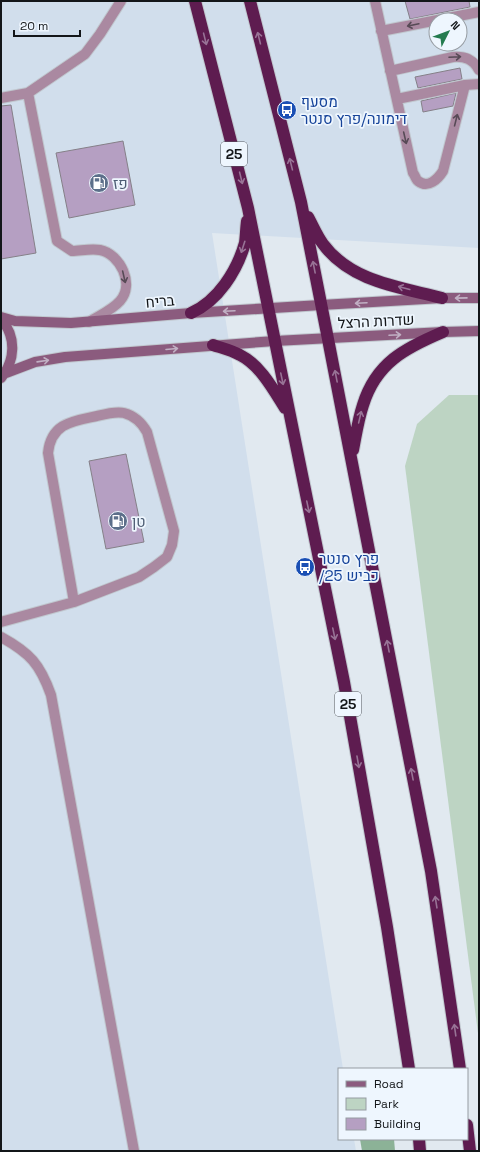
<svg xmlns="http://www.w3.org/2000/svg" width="480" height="1152" viewBox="0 0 480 1152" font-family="'Space Grotesk',Heebo,sans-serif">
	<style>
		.built { fill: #d1deec; fill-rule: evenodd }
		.green { fill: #bdd4c3 }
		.forest { fill: #8cb297 }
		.building { fill: #b59fc2; stroke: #858088 }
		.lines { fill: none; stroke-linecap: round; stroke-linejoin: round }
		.lane-casing { stroke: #c0c7ce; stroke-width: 12 }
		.secondary-casing { stroke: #c0c7ce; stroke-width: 12 }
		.highway-casing { stroke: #c0c7ce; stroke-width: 14 }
		.lane { stroke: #aa89a1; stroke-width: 10 }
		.secondary { stroke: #8b5b7e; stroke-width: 10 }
		.highway { stroke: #5e1c50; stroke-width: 12 }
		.oneway { stroke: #574a56 }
		.oneway2 { stroke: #987396 }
		.oneway3 { stroke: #c1b0c4 }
		.labels { text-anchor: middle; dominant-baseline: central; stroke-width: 3.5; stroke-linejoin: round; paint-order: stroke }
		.shield { fill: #eef6fe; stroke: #55595e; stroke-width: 1 }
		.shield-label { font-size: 14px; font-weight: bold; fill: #131619 }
		.transit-label { font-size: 15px; fill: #164399; stroke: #eef6fe; text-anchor: start }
		.service-label { font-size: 15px; fill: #4e5e75; stroke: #eef6fe; text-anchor: start }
		.street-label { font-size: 15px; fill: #131619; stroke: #eef6fe }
	</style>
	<rect width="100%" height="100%" fill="#e1e9f0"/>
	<path class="built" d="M 1,1 L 479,1 L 479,248 L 212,233 L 343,1069 L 339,1069 L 339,1139 L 354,1139 L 356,1151 L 1,1151 ZM 436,20 L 460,20 L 460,44 L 436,44 Z"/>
	<path class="green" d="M 449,395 L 479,395 L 479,1041 L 405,466 L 417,424 Z"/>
	<path class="forest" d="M 360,1139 L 394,1139 L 395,1151 L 362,1151 Z"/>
	<path class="building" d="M 405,1 L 469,1 L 470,7 L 410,19 Z
		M 460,68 L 462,79 L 418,88 L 415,77 Z
		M 456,93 L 453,106 L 423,112 L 421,101 Z
		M 11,105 L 36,253 L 1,259 L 1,106 Z
		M 123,141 L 135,205 L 69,218 L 56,153 Z
		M 126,454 L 144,542 L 106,549 L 89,461 Z"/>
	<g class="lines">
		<defs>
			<path id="lane" d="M 375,1 L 413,173 C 415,175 416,180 418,181 C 428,189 438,179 443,171 L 465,85
				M 381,31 L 479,12
				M 390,71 L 453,57 C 465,56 473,59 479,70
				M 1,98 L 28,93
				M 397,99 L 465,85 L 479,84
				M 89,322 C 100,315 112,310 120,301 C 135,284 120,254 100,250 C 91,248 80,251 72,251 L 57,241 L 28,93 L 85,54 L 100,34 L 121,1
				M 1,622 L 74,602 L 139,577 L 154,567 L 167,557 L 172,545 L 174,531 L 147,432 C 142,423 135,416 124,413 C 116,411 105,414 97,416 C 73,421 51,423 48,453 L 74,602
				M 1,637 C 30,653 40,664 51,695 L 134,1151"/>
			<path id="secondary" d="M 1,317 L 15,321 L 71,323 L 191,313 L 321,305 L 442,298 L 479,298
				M 1,319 C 17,337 15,361 1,378
				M 6,373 L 35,362 L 65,357 L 275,341 L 443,332 L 479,331"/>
			<path id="highway" d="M 195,1 L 248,208 L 344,682 L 387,927 L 409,1069
				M 250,1 L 301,202 L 328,339 L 431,871 L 460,1069
				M 308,217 C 313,226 317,236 323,244 C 351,282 400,287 442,298
				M 191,313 C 218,301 237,271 245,243 C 246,236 246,228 247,221
				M 213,345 C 222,348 231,350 240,355 C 260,365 273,389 285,408
				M 353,450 C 356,435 358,420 363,405 C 376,363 405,348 443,332
				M 467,1125 L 470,1151
				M 419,1139 L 420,1151"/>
		</defs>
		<use href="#lane" class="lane-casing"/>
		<use href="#secondary" class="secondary-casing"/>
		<use href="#highway" class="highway-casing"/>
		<use href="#lane" class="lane"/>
		<use href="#secondary" class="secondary"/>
		<use href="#highway" class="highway"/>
	</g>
	<defs><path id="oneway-shaft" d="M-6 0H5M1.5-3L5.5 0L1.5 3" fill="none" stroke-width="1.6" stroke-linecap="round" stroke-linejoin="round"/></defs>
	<g class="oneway">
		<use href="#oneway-shaft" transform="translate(413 25) rotate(168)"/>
		<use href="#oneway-shaft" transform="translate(455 57) rotate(-3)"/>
		<use href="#oneway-shaft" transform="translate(456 120) rotate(-76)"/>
		<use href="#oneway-shaft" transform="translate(405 138) rotate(77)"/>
		<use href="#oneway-shaft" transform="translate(124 277) rotate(77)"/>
	</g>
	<g class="oneway2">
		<use href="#oneway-shaft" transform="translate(259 38) rotate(-104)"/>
		<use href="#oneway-shaft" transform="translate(205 39) rotate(76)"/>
		<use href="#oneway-shaft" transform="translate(291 164) rotate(-104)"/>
		<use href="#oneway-shaft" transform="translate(241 178) rotate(76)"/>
		<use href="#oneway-shaft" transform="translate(243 247) rotate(108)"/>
		<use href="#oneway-shaft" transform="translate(314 267) rotate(-101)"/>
		<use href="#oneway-shaft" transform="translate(404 288) rotate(-165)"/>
		<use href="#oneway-shaft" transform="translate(336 376) rotate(-101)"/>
		<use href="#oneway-shaft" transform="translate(282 379) rotate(78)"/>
		<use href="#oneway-shaft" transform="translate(360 417) rotate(-77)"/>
		<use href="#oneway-shaft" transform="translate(308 507) rotate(78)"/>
		<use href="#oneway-shaft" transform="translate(334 634) rotate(78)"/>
		<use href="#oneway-shaft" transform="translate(388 646) rotate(-101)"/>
		<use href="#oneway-shaft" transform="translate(358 762) rotate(80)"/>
		<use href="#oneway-shaft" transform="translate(412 774) rotate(-101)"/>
		<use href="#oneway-shaft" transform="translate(436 902) rotate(-99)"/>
		<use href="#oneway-shaft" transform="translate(455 1030) rotate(-98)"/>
	</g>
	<g class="oneway3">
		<use href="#oneway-shaft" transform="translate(461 298) rotate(179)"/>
		<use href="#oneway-shaft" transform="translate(361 303) rotate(177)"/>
		<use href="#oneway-shaft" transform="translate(229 311) rotate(177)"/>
		<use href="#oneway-shaft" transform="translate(395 335) rotate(-3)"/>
		<use href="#oneway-shaft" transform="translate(172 349) rotate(-5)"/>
		<use href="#oneway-shaft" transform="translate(43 361) rotate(-8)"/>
	</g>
	<defs>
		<symbol id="bus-disc" viewBox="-11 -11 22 22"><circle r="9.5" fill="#1a4fb4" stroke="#eef6fe"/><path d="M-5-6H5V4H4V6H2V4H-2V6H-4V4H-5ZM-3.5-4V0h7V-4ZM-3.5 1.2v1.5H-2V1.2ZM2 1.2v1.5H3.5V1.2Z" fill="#fff"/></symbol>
		<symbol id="fuel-disc" viewBox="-11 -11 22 22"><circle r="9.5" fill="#5c6f8a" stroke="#eef6fe"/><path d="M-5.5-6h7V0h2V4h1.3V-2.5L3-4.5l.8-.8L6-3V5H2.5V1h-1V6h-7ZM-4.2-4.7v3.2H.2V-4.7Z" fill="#fff"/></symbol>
	</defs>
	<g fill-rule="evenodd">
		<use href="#bus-disc" x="276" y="99" width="22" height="22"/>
		<use href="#fuel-disc" x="88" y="172" width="22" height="22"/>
		<use href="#fuel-disc" x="107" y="510" width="22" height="22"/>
		<use href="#bus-disc" x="294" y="556" width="22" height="22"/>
	</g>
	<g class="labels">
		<g class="shield">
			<rect x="221" y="142" width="26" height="24" rx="3"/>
			<rect x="335" y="692" width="26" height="24" rx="3"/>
		</g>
		<g class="shield-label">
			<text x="234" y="154">25</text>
			<text x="348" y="704">25</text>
		</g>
		<g class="transit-label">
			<text x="301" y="101">מסעף<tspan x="301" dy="17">דימונה/פרץ סנטר</tspan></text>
			<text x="319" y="558">פרץ סנטר<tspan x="319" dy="17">/כביש 25</tspan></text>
		</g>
		<g class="service-label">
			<text x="113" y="183">פז</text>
			<text x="132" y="521">טן</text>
		</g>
		<g class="street-label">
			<text transform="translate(160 301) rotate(-5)">בריח</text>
			<text transform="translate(376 321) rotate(-3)">שדרות הרצל</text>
		</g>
	</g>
	<rect width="480" height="1152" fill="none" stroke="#131619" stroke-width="4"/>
	<rect x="338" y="1068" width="130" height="72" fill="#eef6fe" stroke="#969ca2"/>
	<rect x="346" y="1081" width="20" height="6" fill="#8b5b7e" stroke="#969ca2"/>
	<text x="374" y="1088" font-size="12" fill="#131619">Road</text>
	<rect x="346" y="1098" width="20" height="12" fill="#bdd4c3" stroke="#969ca2"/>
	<text x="374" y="1108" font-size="12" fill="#131619">Park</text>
	<rect x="346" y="1118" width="20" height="12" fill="#b59fc2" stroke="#969ca2"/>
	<text x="374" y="1128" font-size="12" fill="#131619">Building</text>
	<g transform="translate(448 32) rotate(48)"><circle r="19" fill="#eef6fe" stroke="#969ca2"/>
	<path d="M0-3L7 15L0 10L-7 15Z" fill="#247b4f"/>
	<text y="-6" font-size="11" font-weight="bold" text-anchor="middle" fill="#131619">N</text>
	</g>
	<path d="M14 30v6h66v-6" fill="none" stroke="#131619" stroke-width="2"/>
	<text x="20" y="30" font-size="12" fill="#131619" stroke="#eef6fe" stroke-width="3" paint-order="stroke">20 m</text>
</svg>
